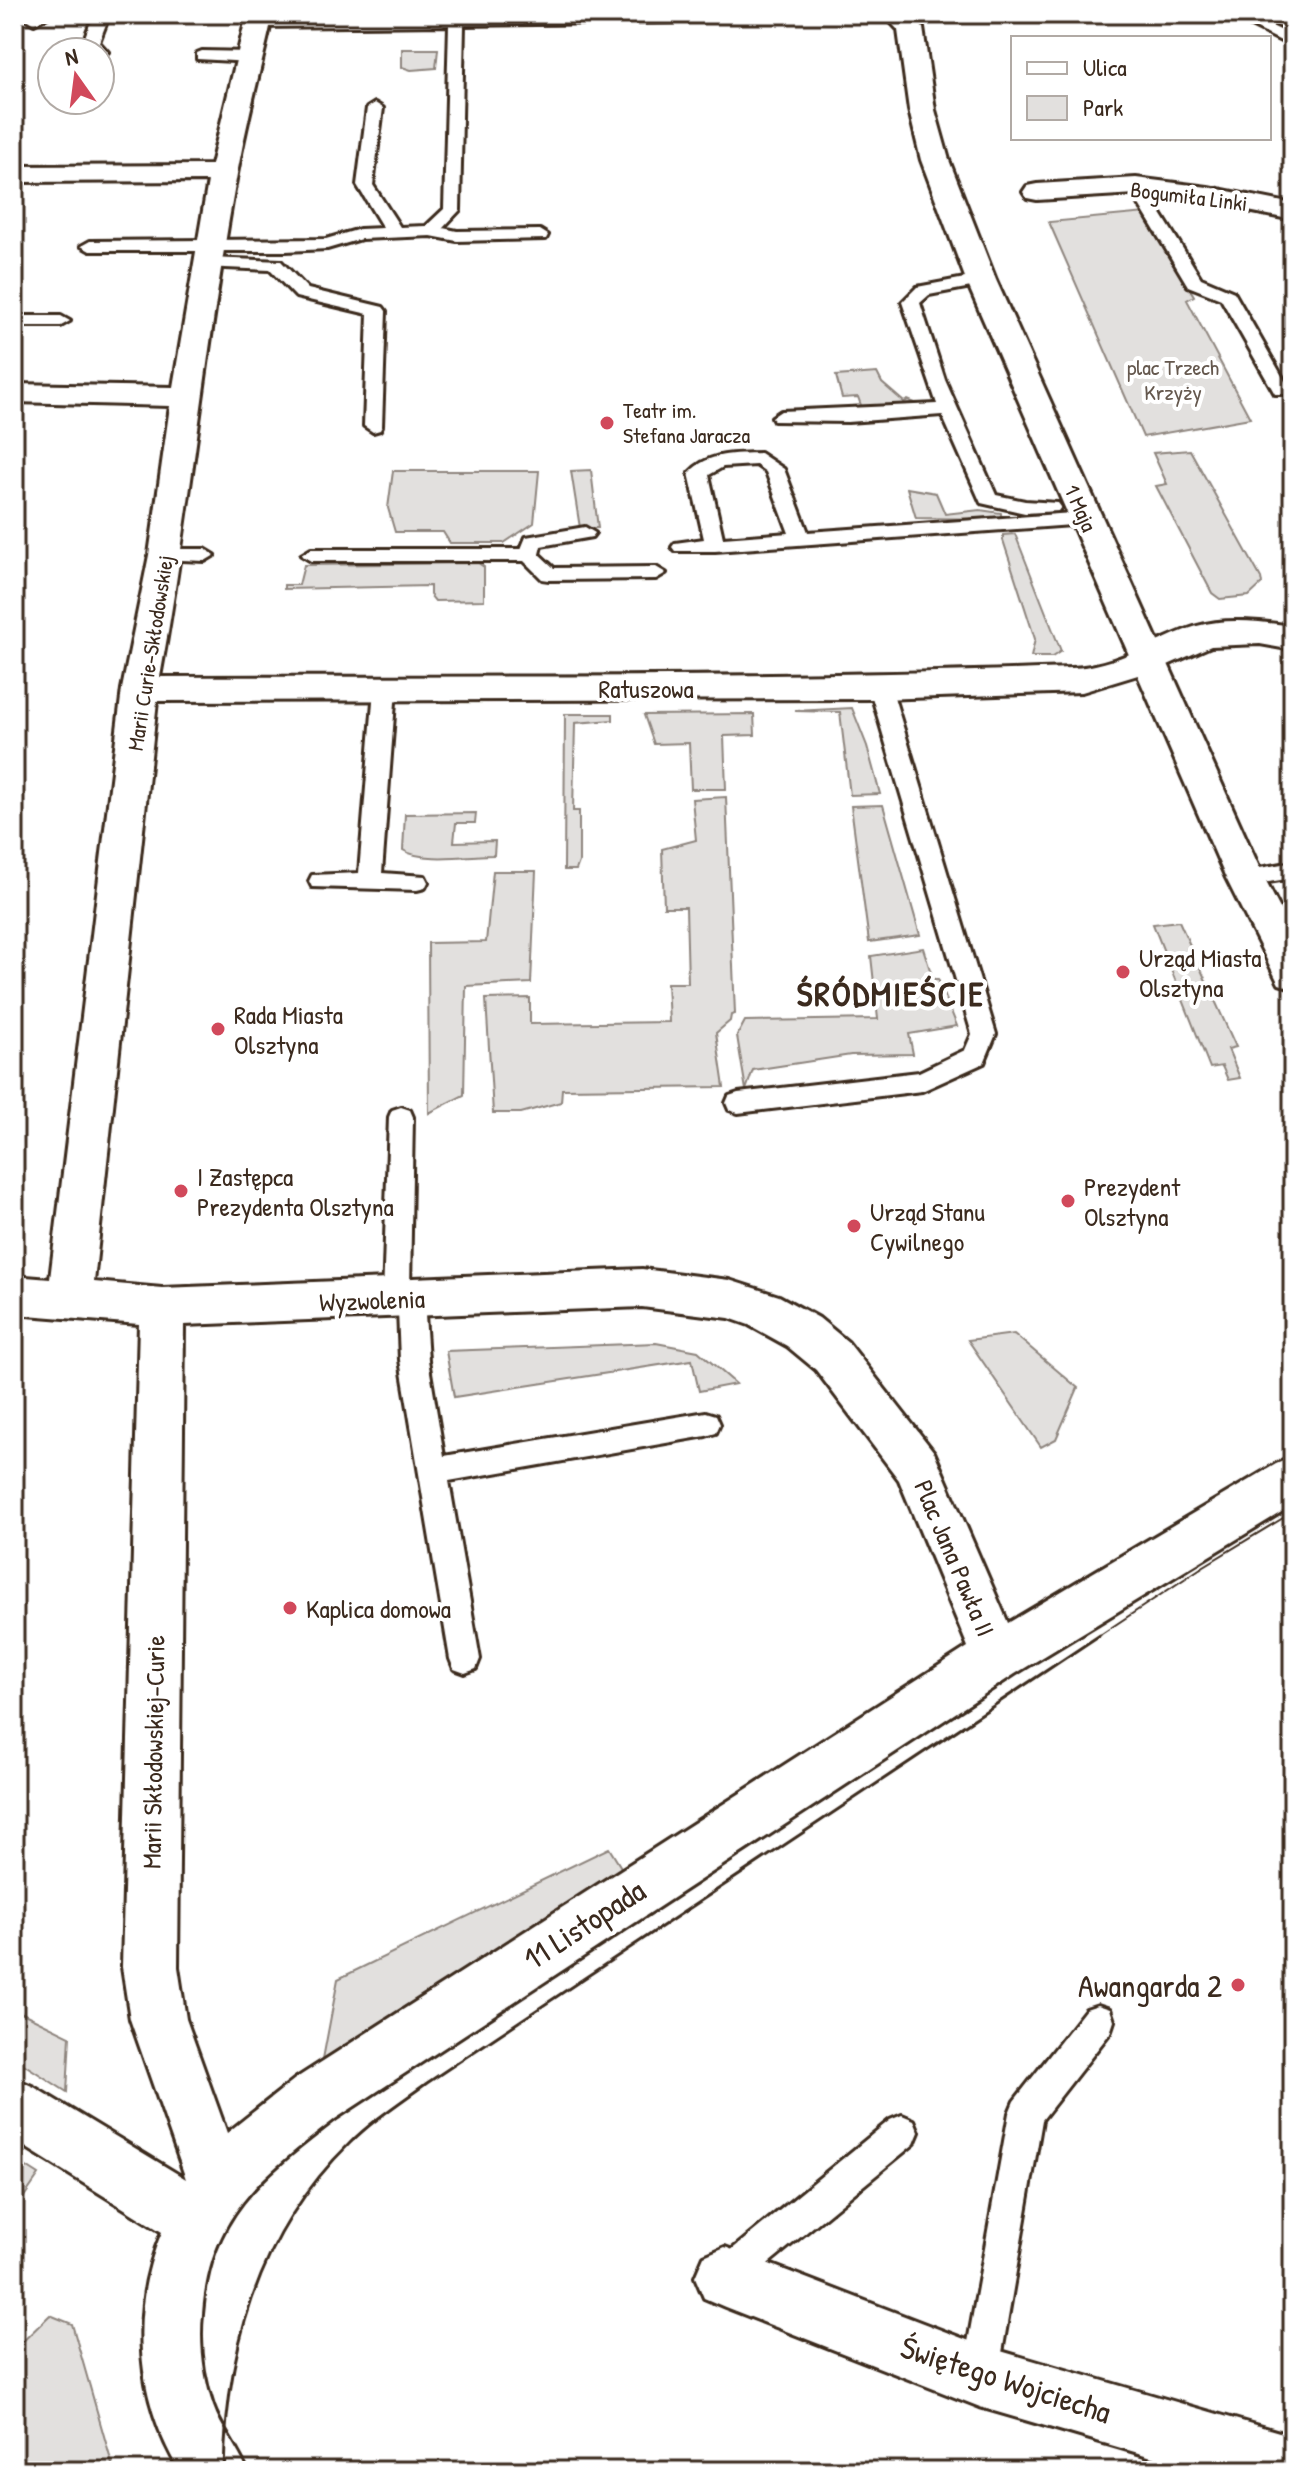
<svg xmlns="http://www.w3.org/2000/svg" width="1307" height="2485" viewBox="0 0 1307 2485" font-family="'Patrick Hand',sans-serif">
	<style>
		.green { fill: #e2e0de; stroke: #8e857e; stroke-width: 2 }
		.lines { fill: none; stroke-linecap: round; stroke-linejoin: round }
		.lane-casing { stroke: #3b2a1e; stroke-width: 6 }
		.street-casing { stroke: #3b2a1e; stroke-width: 6 }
		.secondary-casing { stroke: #3b2a1e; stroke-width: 6 }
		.lane { fill: #fff; fill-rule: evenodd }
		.street { fill: #fff; fill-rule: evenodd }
		.secondary { fill: #fff; fill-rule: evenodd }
		.tram-far1 { stroke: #3b2a1e; stroke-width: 2 }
		.tram { stroke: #3b2a1e; stroke-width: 3 }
		.poi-dot { fill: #d1495b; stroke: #fff; stroke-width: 3 }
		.labels { text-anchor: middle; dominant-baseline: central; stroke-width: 8; stroke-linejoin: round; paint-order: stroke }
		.far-street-label { font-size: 22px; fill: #3b2a1e; stroke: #fff }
		.far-park-label { font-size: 22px; fill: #65584e; stroke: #fff }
		.far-poi-label { font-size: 22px; fill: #3b2a1e; stroke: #fff; text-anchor: start }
		.street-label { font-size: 26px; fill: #3b2a1e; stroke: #fff }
		.poi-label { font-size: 26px; fill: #3b2a1e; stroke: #fff; text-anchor: start }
		.near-street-label { font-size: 32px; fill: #3b2a1e; stroke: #fff }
		.near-poi-label { font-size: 32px; fill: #3b2a1e; stroke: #fff; text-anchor: end }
		.district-label { font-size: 34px; font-weight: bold; letter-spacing: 2px; fill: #3b2a1e; stroke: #fff }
	</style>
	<rect width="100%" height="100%" fill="#fff"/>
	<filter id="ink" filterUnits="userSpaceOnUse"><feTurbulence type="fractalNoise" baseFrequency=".0125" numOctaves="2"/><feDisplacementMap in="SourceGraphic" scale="16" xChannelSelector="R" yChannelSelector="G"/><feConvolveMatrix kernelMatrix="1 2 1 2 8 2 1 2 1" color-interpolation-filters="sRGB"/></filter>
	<g filter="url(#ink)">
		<path class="green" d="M 402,49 L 438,49 L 436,68 L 411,70 L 402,67 Z
			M 1146,213 L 1194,296 L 1187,300 L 1250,418 L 1143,437 L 1049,222 Z
			M 877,373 L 882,383 L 904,402 L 908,400 L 915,403 L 862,408 L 858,397 L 842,398 L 836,376 Z
			M 1190,450 L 1261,578 L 1262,584 L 1249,596 L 1220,599 L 1212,593 L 1156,486 L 1167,484 L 1153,453 Z
			M 591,470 L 598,528 L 580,528 L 571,471 Z
			M 393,471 L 539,471 L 534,523 L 504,543 L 450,543 L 443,532 L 395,532 L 388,508 Z
			M 907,488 L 936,493 L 945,514 L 980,510 L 1001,513 L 1001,516 L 994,519 L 916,518 Z
			M 1015,534 L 1061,651 L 1052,657 L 1031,657 L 1035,639 L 1003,540 L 1003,535 Z
			M 478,563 L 484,567 L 484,600 L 435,601 L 430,595 L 430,586 L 284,589 L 284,585 L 299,585 L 304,565 Z
			M 852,708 L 867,746 L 880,794 L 850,795 L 840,712 L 795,711 Z
			M 565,714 L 613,714 L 613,720 L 575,723 L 573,811 L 579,811 L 579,862 L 576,870 L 564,870 Z
			M 754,714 L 755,735 L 724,736 L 726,789 L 691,789 L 689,743 L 654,744 L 644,715 Z
			M 726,797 L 735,1014 L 731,1015 L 730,1021 L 716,1033 L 724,1087 L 562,1089 L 561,1102 L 521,1113 L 493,1113 L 486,999 L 530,998 L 530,1024 L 669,1022 L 667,983 L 688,983 L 686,907 L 664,907 L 662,849 L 696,840 L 692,799 Z
			M 883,805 L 920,935 L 869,942 L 851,806 Z
			M 476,813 L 475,823 L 456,823 L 454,842 L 495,841 L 494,855 C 471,855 422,863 403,850 L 405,814 Z
			M 493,871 L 536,871 L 531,983 L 466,986 L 464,1095 L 429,1113 L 428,943 L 486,942 Z
			M 1179,921 L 1236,1047 L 1228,1049 L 1240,1078 L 1228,1080 L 1222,1066 L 1210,1068 L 1153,924 Z
			M 923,948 L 933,979 L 938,979 L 957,1026 L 909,1034 L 913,1054 L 851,1055 L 753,1070 L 746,1090 L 737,1036 L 745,1021 L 878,1019 L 871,956 Z
			M 1014,1334 L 1078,1388 L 1056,1439 L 1041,1447 L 968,1340 Z
			M 656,1343 L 698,1351 L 736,1384 L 699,1391 L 692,1360 L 454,1397 L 446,1351 Z
			M 609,1848 L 622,1869 L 323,2059 L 338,1979 Z
			M 14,2009 L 70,2036 L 67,2092 L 14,2058 Z
			M 14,2159 L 39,2175 L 14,2211 Z
			M 50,2315 L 72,2324 L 114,2471 L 14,2471 L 14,2350 Z"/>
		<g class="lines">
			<defs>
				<path id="lane" d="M 33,14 L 53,14 L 34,24 L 26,19 Z
					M 629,14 L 684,14 L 689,18 L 682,22 L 464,25 L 460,210 L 443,228 L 457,231 L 540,230 L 548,235 L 546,239 L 457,241 L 431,236 L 361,239 L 327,249 L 286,251 L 90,251 L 81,246 L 90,241 L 326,239 L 360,229 L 383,228 L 357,185 L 367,108 L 375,103 L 383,108 L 373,185 L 400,227 L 426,226 L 444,209 L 449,25 L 258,27 L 253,25 L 253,19 Z
					M 1227,14 L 1246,14 L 1293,36 L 1293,47 Z
					M 98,19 L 106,24 L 99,42 L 108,52 L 100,57 L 100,52 L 89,52 L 83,42 L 90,24 Z
					M 202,51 L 251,52 L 259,57 L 251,62 L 197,59 L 197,53 Z
					M 1136,181 L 1144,186 L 1201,278 L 1234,292 L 1290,390 L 1287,394 L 1275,394 L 1221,299 L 1188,286 L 1128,186 Z
					M 209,258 L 281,261 L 308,289 L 383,307 L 386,311 L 382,426 L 380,430 L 373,432 L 364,426 L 368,314 L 296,297 L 270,270 L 203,267 L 200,263 L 203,259 Z
					M 981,275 L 990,280 L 987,284 L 929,295 L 920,303 L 945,380 L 996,495 L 1025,501 L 1058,503 L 1061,507 L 1058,511 L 1025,513 L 981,503 L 942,415 L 848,422 L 774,421 L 772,417 L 781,411 L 937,404 L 902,302 L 917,287 Z
					M 14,316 L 61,316 L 70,321 L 61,326 L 14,326 Z
					M 760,453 L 784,469 L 808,532 L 1086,512 L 1096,518 L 1086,524 L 715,551 L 675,551 L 672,547 L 675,543 L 704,539 L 689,473 C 708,452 734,454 760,453 ZM 756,465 L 766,472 L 789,533 L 723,538 L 709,475 L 723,467 Z
					M 585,527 L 595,533 L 592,537 L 541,546 L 539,554 L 554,568 L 656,567 L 666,573 L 656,579 L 549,580 L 542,579 L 524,561 L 311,561 L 301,555 L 311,549 L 521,549 L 526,537 Z
					M 166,549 L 205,549 L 215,555 L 205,561 L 159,559 L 156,555 L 159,551 Z
					M 880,680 L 887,682 L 891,687 L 996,1034 L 984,1063 L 922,1091 L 738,1113 L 729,1110 L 726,1103 L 729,1096 L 738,1093 L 919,1072 L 965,1050 L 972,1034 L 869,687 L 873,682 Z
					M 385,682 L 392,684 L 396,689 L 382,873 L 425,876 L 428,882 L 425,888 L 417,890 L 312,887 L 309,881 L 312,875 L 359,873 L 374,689 L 378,684 Z
					M 1293,862 L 1293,878 L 1245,886 L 1237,884 L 1234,878 L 1237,872 Z
					M 401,1107 L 410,1110 L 413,1117 L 410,1288 L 420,1291 L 424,1299 L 428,1360 L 444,1456 L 706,1412 L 716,1415 L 720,1424 L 716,1433 L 706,1436 L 449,1481 L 480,1659 L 476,1669 L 465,1673 L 454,1669 L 450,1659 L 400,1360 L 398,1310 L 387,1307 L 383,1299 L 389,1117 L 392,1110 Z
					M 1098,2005 L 1110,2009 L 1114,2021 L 1110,2033 L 1042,2120 L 998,2376 L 993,2389 L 980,2394 L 967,2389 L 962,2376 L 1009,2113 L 1014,2101 L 1086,2009 Z
					M 902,2115 L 914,2120 L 919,2132 L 914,2144 L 737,2289 L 725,2295 L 713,2289 L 707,2277 L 713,2265 L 890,2120 Z"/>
				<path id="street" d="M 247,14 L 273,14 C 261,67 247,120 237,174 C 206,341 191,510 160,677 C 464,676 768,679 1072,668 C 1116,667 1156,639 1197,626 C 1227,617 1263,622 1293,626 L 1293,650 L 1260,644 L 1211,646 L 1161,668 L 1082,692 L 880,699 L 157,701 L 94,1282 L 162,1288 L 642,1269 L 729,1280 L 779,1296 L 819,1318 L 848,1342 L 934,1452 L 1008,1623 L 1276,1464 L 1293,1457 L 1293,1505 L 1015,1674 L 335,2119 C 261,2176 209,2215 202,2314 C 199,2344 203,2377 213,2406 C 221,2429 238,2448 247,2471 L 180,2471 C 136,2399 129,2310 162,2232 L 14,2140 L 14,2078 L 34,2087 L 186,2179 L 130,2019 L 122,1967 L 139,1324 L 14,1314 L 14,1276 L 50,1279 L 122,689 L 149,555 L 170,406 L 14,402 L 14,384 L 173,387 L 208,181 L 14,182 L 14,166 L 211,165 ZM 642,1307 L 729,1318 L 749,1325 L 787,1346 L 816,1370 L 899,1480 L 968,1647 L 295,2079 L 227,2133 L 186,2019 L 178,1967 L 184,1325 Z
					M 1136,178 L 1208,187 L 1293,204 L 1293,220 L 1208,203 L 1136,194 L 1037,200 L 1027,198 L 1023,192 L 1027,186 L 1037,184 Z
					M 725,2247 L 980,2345 L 1293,2436 L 1293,2471 L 1200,2471 L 980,2407 L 725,2307 L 704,2298 L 695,2277 L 704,2256 Z"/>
				<path id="secondary" d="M 883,14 L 910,14 L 923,28 L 935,110 L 949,160 L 996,280 L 1264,878 L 1293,934 L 1293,988 L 1279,984 L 1226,878 L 966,280 L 921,160 L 909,110 L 898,30 Z"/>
			</defs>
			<use href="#lane" class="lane-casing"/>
			<use href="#street" class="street-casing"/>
			<use href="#secondary" class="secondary-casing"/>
			<use href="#lane" class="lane"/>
			<use href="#street" class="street"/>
			<use href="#secondary" class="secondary"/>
			<path class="tram-far1" d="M 1097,1637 L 1204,1566 L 1293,1512"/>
			<path class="tram" d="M 224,2471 C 226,2348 259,2232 350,2143 C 373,2120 401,2102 427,2083 L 1100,1635"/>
		</g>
	</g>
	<g class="poi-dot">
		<circle cx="607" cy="423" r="8"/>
		<circle cx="1123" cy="972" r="8"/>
		<circle cx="218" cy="1029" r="8"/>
		<circle cx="181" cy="1191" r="8"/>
		<circle cx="1068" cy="1201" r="8"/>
		<circle cx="854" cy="1226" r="8"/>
		<circle cx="290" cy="1608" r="8"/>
		<circle cx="1238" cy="1985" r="8"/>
	</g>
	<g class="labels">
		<g class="far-street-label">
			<text transform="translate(1189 196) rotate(7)">Bogumiła Linki</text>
			<text transform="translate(1081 508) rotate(66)">1 Maja</text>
			<text transform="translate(150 653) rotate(-81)">Marii Curie-Skłodowskiej</text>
		</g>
		<g class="far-park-label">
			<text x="1173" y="367">plac Trzech<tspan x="1173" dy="25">Krzyży</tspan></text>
		</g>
		<g class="far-poi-label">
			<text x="623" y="410">Teatr im.<tspan x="623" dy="25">Stefana Jaracza</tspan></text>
		</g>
		<g class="street-label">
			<text x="646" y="688">Ratuszowa</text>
			<text transform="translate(372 1300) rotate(-2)">Wyzwolenia</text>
			<text transform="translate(955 1558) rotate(67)">Plac Jana Pawła II</text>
			<text transform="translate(153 1752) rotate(-89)">Marii Skłodowskiej-Curie</text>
		</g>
		<g class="poi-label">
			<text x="1139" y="957">Urząd Miasta<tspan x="1139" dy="30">Olsztyna</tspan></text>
			<text x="234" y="1014">Rada Miasta<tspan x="234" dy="30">Olsztyna</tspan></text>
			<text x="197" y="1176">I Zastępca<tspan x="197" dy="30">Prezydenta Olsztyna</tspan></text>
			<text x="1084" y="1186">Prezydent<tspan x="1084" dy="30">Olsztyna</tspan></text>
			<text x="870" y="1211">Urząd Stanu<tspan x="870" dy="30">Cywilnego</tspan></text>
			<text x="306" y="1608">Kaplica domowa</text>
		</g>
		<g class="near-street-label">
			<text transform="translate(584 1924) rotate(-33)">11 Listopada</text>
			<text transform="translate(1006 2379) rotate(18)">Świętego Wojciecha</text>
		</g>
		<g class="near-poi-label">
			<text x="1222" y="1985">Awangarda 2</text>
		</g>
		<g class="district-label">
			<text x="891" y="994">ŚRÓDMIEŚCIE</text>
		</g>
	</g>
	<rect width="1307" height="2485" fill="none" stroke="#fff" stroke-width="48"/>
	<rect x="24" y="24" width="1259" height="2437" fill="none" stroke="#3b2a1e" stroke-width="3" filter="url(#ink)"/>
	<rect x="1011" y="36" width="260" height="104" fill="#ffffff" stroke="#b1aaa5" stroke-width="2"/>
	<rect x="1027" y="62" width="40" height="12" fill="#ffffff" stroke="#b1aaa5" stroke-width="2"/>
	<text x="1083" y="76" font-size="24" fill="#3b2a1e">Ulica</text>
	<rect x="1027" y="96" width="40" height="24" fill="#e2e0de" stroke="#b1aaa5" stroke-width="2"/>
	<text x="1083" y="116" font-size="24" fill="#3b2a1e">Park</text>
	<g transform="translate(76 76) rotate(346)"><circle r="38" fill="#ffffff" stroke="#b1aaa5" stroke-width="2"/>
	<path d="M0-6L14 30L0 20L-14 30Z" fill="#d1495b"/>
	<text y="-12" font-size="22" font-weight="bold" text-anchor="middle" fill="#3b2a1e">N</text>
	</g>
</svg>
